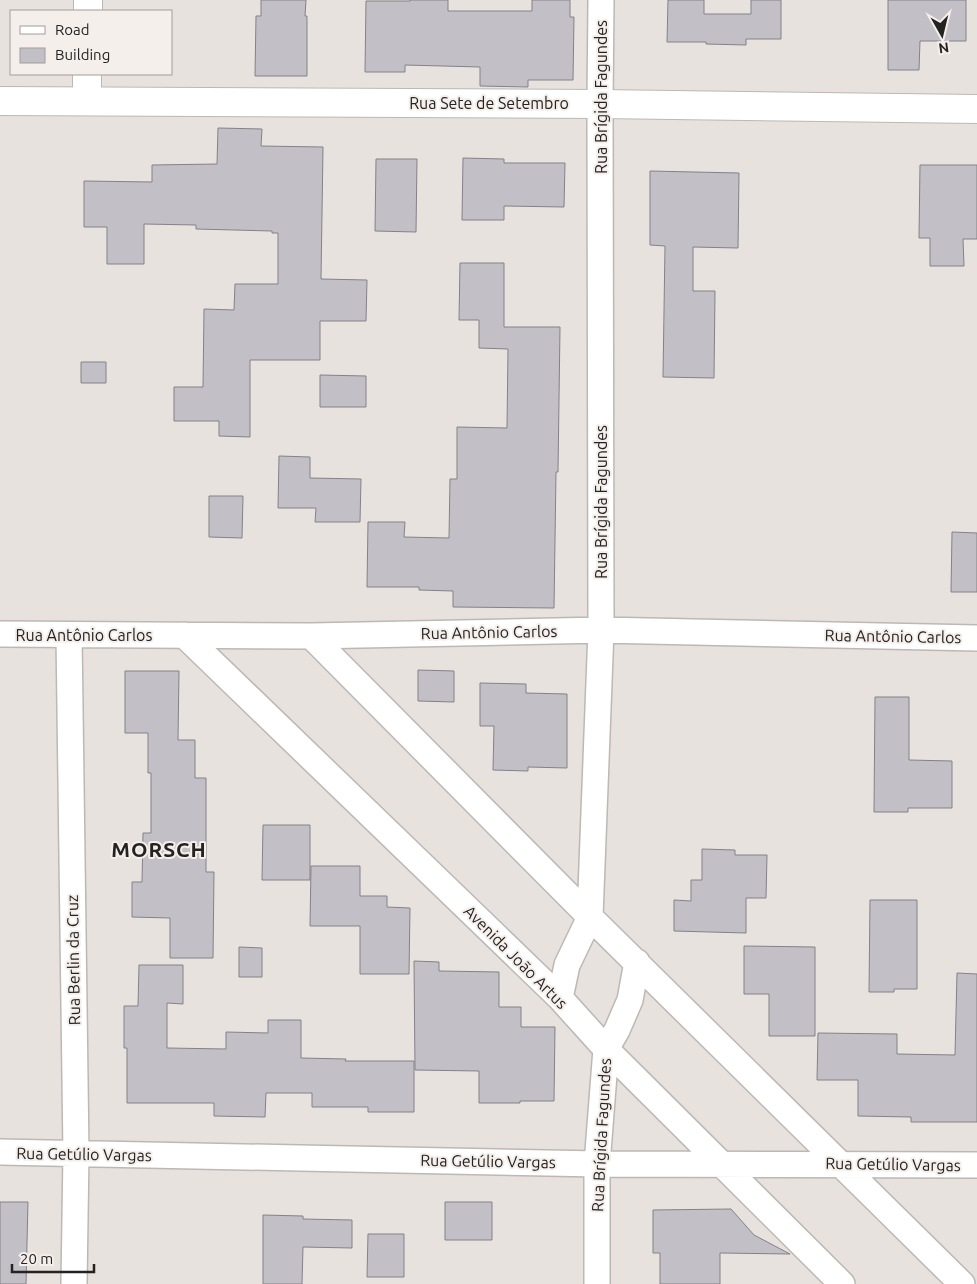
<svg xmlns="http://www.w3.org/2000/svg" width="977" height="1284" viewBox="0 0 977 1284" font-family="Ubuntu,sans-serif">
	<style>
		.building { fill: #c2c0c6; stroke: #838287 }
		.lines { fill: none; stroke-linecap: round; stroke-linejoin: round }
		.minor-casing { stroke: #bdb8b4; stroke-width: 28 }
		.tertiary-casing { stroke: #bdb8b4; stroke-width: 30 }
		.secondary-casing { stroke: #bdb8b4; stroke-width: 30 }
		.minor { stroke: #fff; stroke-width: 25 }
		.tertiary { stroke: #fff; stroke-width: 28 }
		.secondary { stroke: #fff; stroke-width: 28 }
		.labels { text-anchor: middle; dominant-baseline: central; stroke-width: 4; stroke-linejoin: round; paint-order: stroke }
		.street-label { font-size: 16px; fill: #252322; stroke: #f5efeb }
		.district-label { font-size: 21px; font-weight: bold; letter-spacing: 1px; fill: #252322; stroke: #f5efeb }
	</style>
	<rect width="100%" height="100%" fill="#e8e2de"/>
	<path class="building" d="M 261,0 L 306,0 L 305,16 L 307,16 L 307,76 L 255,76 L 256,16 L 261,16 Z
		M 410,0 L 448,0 L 448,11 L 532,11 L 532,0 L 570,0 L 570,17 L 574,17 L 573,80 L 528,80 L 528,87 L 480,86 L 480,67 L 405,65 L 405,72 L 365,72 L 366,1 L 410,1 Z
		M 668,0 L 704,0 L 704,14 L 751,14 L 751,0 L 781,0 L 781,39 L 746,39 L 746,45 L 706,44 L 706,42 L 667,42 Z
		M 888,0 L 966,0 L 966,41 L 920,41 L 919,70 L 888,70 Z
		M 218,128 L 262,129 L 261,146 L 323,147 L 321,279 L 367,280 L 366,321 L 320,321 L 320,360 L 250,360 L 250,437 L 219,436 L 219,421 L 174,421 L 174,387 L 203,387 L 204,309 L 234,310 L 235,284 L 278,284 L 278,233 L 272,233 L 272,231 L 196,229 L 196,225 L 144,224 L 144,264 L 107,264 L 107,227 L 84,227 L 84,181 L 152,182 L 152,165 L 217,164 Z
		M 463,158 L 504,159 L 504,163 L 565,163 L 564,207 L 504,206 L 504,220 L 462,220 Z
		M 376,159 L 417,159 L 416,232 L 375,231 Z
		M 920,165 L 977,165 L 977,239 L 963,239 L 964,266 L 930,266 L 930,238 L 919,238 Z
		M 650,171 L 739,173 L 738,248 L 693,247 L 693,291 L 715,291 L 714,378 L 663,377 L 665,246 L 650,245 Z
		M 460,263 L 504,263 L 504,327 L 560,327 L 558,472 L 556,472 L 554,608 L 453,607 L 453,591 L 419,590 L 419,587 L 367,587 L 368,522 L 405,522 L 404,537 L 449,538 L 450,479 L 457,479 L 457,427 L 507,428 L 508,349 L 479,348 L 479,320 L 459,320 Z
		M 81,362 L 106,362 L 106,383 L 81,383 Z
		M 320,375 L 366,376 L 366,407 L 320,407 Z
		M 279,456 L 310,457 L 310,478 L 361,479 L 360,522 L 315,522 L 316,508 L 278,508 Z
		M 209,496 L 243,496 L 242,538 L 209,537 Z
		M 952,532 L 977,533 L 977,592 L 951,592 Z
		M 418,670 L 454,671 L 454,702 L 418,701 Z
		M 125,671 L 179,671 L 178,740 L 195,740 L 195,778 L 206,778 L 206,872 L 214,872 L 213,958 L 170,958 L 170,918 L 132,917 L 132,882 L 142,882 L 143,833 L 151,833 L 151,773 L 148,773 L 148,733 L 125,733 Z
		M 480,683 L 526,684 L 526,693 L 567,694 L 567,768 L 528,767 L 528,771 L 493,770 L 494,726 L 480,726 Z
		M 875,697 L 909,697 L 909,760 L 952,761 L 952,808 L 908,808 L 908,812 L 874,812 Z
		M 263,825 L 310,825 L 310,880 L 262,880 Z
		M 702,849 L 735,850 L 735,855 L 767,855 L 766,898 L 746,898 L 746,933 L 674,931 L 674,900 L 691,901 L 691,880 L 702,880 Z
		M 311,866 L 360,866 L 360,896 L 387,896 L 387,907 L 410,908 L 409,974 L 360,974 L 360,926 L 310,926 Z
		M 870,900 L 917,900 L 917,989 L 894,989 L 894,992 L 869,992 Z
		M 744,946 L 815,947 L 815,1036 L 769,1036 L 769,994 L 744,994 Z
		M 239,947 L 262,948 L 262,977 L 239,977 Z
		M 414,961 L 439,962 L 439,971 L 499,972 L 499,1007 L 521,1007 L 521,1027 L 555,1027 L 554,1101 L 520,1101 L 520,1103 L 479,1103 L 479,1071 L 415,1070 Z
		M 139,965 L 183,965 L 183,1004 L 167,1003 L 167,1048 L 226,1049 L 226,1032 L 268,1033 L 268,1020 L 301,1020 L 301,1058 L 346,1059 L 345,1061 L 414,1061 L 414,1112 L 368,1112 L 368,1107 L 312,1107 L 312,1093 L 266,1093 L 265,1117 L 214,1116 L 214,1103 L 127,1103 L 127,1048 L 124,1048 L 124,1006 L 138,1006 Z
		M 957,973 L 977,974 L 977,1122 L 911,1122 L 911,1117 L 858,1116 L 858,1080 L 817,1080 L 818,1033 L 897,1034 L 897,1054 L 955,1055 Z
		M 0,1202 L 28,1202 L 26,1284 L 0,1284 Z
		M 445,1202 L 492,1202 L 492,1240 L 445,1240 Z
		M 731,1209 L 754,1235 L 790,1254 L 720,1253 L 720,1284 L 660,1284 L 660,1253 L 653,1253 L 653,1210 Z
		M 263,1215 L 303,1216 L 303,1219 L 352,1220 L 352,1248 L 303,1247 L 302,1284 L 263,1284 Z
		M 368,1234 L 404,1234 L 404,1277 L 367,1277 Z"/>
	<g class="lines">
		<defs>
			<path id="minor" d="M 0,634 L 311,636 L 601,630 L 977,638
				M 69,635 L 76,1153 L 74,1284
				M 184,635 L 560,998 L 606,1049 L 842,1284
				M 311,636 L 590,917 L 962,1284
				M 560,998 L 567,965 L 590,917 L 601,630 L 600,104 L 601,0
				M 0,1152 C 200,1155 399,1161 599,1164 C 725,1165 851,1164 977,1165
				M 597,1284 L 597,1164 L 606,1049 L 617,1030 L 630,1000 L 637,962"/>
			<path id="tertiary" d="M 88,11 L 88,0
				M 87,101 L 87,74"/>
			<path id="secondary" d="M 0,101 L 600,104 L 977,109"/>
		</defs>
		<use href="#minor" class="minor-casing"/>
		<use href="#tertiary" class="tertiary-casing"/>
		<use href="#secondary" class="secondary-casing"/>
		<use href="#minor" class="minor"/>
		<use href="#tertiary" class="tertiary"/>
		<use href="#secondary" class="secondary"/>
	</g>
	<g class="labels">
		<g class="street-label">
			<text transform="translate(601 97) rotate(-90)">Rua Brígida Fagundes</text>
			<text x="489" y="103">Rua Sete de Setembro</text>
			<text transform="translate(601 502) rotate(-90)">Rua Brígida Fagundes</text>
			<text transform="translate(489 632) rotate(-1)">Rua Antônio Carlos</text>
			<text x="84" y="635">Rua Antônio Carlos</text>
			<text transform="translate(893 636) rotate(1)">Rua Antônio Carlos</text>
			<text transform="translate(516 957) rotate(45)">Avenida João Artus</text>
			<text transform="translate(73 960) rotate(-91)">Rua Berlin da Cruz</text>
			<text transform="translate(601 1135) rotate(-87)">Rua Brígida Fagundes</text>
			<text transform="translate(84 1154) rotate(1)">Rua Getúlio Vargas</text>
			<text transform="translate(488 1161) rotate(1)">Rua Getúlio Vargas</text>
			<text transform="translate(893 1164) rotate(1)">Rua Getúlio Vargas</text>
		</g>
		<g class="district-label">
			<text x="159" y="849">MORSCH</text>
		</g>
	</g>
	<rect x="10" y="10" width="162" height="65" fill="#f5efeb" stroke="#a29d9b"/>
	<rect x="20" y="26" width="25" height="8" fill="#ffffff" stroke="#a29d9b"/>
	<text x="55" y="35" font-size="15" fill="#252322">Road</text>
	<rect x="20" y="48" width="25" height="15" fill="#c2c0c6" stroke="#a29d9b"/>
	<text x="55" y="60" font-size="15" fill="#252322">Building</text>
	<g transform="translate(942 35) rotate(172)" stroke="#f5efeb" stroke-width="4" paint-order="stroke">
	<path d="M0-4L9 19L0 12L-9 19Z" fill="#252322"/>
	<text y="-8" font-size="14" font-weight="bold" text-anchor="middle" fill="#252322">N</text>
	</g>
	<path d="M12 1264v8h82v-8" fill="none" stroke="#252322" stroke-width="2.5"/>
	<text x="20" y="1264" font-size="15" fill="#252322" stroke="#f5efeb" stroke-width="4" paint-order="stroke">20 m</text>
</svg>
